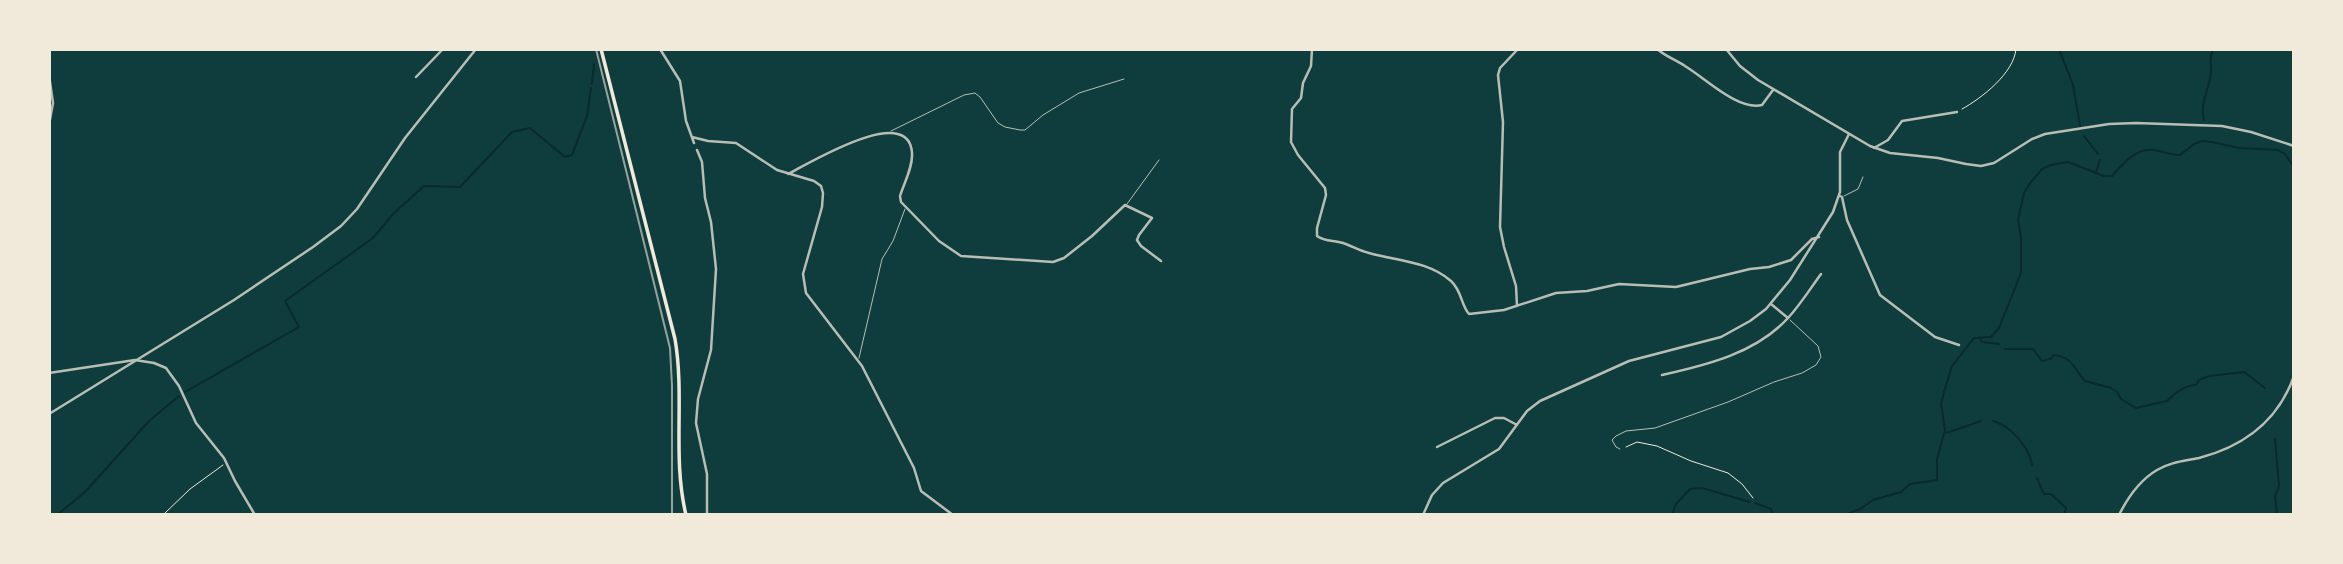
<svg xmlns="http://www.w3.org/2000/svg" width="2343" height="564" viewBox="0 0 2343 564" font-family="'Open Sans',sans-serif">
	<style>
		.lines { fill: none; stroke-linecap: round; stroke-linejoin: round }
		.stream { stroke: #0a2a2b; stroke-width: 2 }
		.path { stroke: #f1e9da; stroke-width: 1 }
		.service { stroke: #b8beb3; stroke-width: 1 }
		.minor { stroke: #b8beb3; stroke-width: 2.5 }
		.tertiary { stroke: #b8beb3; stroke-width: 2.5 }
		.secondary { stroke: #f1e9da; stroke-width: 3.5 }
		.rail { stroke: #97a49c; stroke-width: 2 }
	</style>
	<rect width="100%" height="100%" fill="#0f3d3e"/>
	<g class="lines">
		<path class="stream" d="M 2059,49 L 2073,85 L 2080,126
			M 592,84 L 594,64
			M 2204,120 C 2199,103 2210,88 2211,71 C 2211,62 2209,58 2213,49
			M 2084,136 L 2098,154
			M 2096,172 L 2100,160
			M 395,212 L 424,186 L 460,187 L 512,132 L 530,128 L 565,157 L 572,155 L 587,116 L 591,88
			M 285,301 L 373,238 L 394,213
			M 1979,337 L 1982,342 L 1999,344
			M 2005,349 L 2033,349 L 2042,361 L 2050,359 L 2054,355 C 2074,358 2073,368 2085,381 L 2111,388 L 2117,392 L 2121,399 L 2136,408 L 2167,401 C 2174,394 2184,385 2196,385 L 2199,380 L 2209,376 L 2244,372 L 2265,388
			M 185,392 L 299,327 L 286,303
			M 1993,421 C 2011,426 2029,447 2032,465
			M 1946,433 L 1981,421
			M 2275,439 L 2279,486 L 2275,497 L 2277,515
			M 2037,478 L 2044,494 L 2051,494 L 2066,508 L 2064,515
			M 1755,503 L 1771,509 L 1773,515
			M 57,515 L 85,492 L 149,421 L 179,396
			M 1672,515 L 1676,504 L 1690,489 L 1702,488 L 1750,502
			M 1844,515 L 1860,509 L 1873,500 L 1901,492 L 1910,484 L 1937,480 L 1937,459 L 1945,430 L 1941,404 L 1944,392 L 1952,366 L 1974,338 L 1991,337 L 1999,328 L 2021,273 L 2021,237 L 2018,220 L 2024,193 L 2031,182 L 2042,169 L 2051,165 L 2068,162 L 2104,176 L 2112,176 C 2123,164 2135,148 2153,150 C 2162,151 2171,155 2180,155 L 2194,144 L 2202,141 L 2212,142 L 2239,148 L 2278,150 L 2285,154 L 2294,167"/>
		<path class="path" d="M 1962,109 C 1982,98 2014,73 2016,49
			M 1626,447 L 1637,442 L 1657,446 L 1691,461 L 1728,473 L 1742,484 L 1753,498
			M 163,515 L 190,489 L 223,465"/>
		<path class="service" d="M 891,131 L 964,95 L 975,93 L 980,97 L 998,123 L 1005,127 L 1020,130 L 1025,130 L 1043,115 L 1079,93 L 1124,79
			M 1844,196 L 1858,189 L 1863,177
			M 1127,204 L 1159,160
			M 859,358 L 882,259 L 893,241 L 905,209
			M 1620,449 L 1616,447 L 1612,440 L 1616,436 L 1626,431 L 1655,428 L 1728,402 L 1774,382 L 1802,373 L 1816,365 L 1821,357 L 1818,346 L 1790,320"/>
		<path class="minor" d="M 660,49 L 680,81 L 686,121 L 694,143
			M 1312,49 L 1311,66 L 1303,83 L 1301,98 L 1292,109 L 1291,142 L 1298,155 L 1325,188 L 1326,195 L 1317,228 L 1317,236 C 1325,242 1334,240 1343,243 C 1352,246 1360,251 1369,253 C 1397,261 1428,261 1451,281 C 1462,291 1461,305 1469,314 L 1504,310 L 1556,293 L 1587,291 L 1619,284 L 1676,287 L 1750,269 L 1769,267 L 1791,260 L 1812,239 L 1819,237
			M 1657,49 C 1665,56 1676,60 1685,66 C 1705,78 1738,111 1762,105 L 1773,90
			M 49,75 L 53,103 L 49,125
			M 416,77 L 443,49
			M 692,137 L 708,141 L 736,143 L 777,170 L 814,181 L 821,186 L 823,193 L 822,207 L 803,274 L 806,293 L 862,366 L 914,468 L 921,491 L 953,515
			M 1874,148 L 1888,140 L 1902,121 L 1957,112
			M 697,150 L 702,162 L 705,198 L 711,222 L 716,269 L 711,350 L 698,399 L 696,423 L 707,474 L 707,515
			M 788,174 C 808,164 909,102 912,153 C 913,167 904,183 900,196 L 901,202 L 939,241 L 961,256 L 1053,262 L 1064,258 L 1092,236 L 1125,205 L 1152,218 L 1139,235 L 1137,240 L 1141,246 L 1161,261
			M 1840,196 L 1842,197 L 1847,220 L 1880,295 L 1935,337 L 1959,345
			M 1771,304 L 1788,318
			M 1517,306 L 1516,286 L 1504,247 L 1500,227 L 1503,122 L 1498,75 L 1500,68 L 1518,49
			M 49,373 L 135,360 L 154,363 L 166,368 L 179,386 L 196,423 L 224,458 L 235,481 L 255,515
			M 1662,375 C 1707,365 1756,353 1788,318 C 1800,305 1810,289 1821,274
			M 1437,447 L 1495,418 L 1504,418 L 1517,425
			M 1423,515 L 1432,495 L 1443,483 L 1499,449 L 1527,411 L 1540,401 L 1629,361 L 1721,337 L 1750,321 L 1766,309 L 1790,280 L 1833,212 L 1840,192 L 1840,152 L 1849,134"/>
		<path class="tertiary" d="M 1726,49 L 1740,66 L 1758,80 L 1870,146 L 1890,153 L 1938,158 L 1966,164 L 1981,166 L 1994,163 L 2032,139 L 2045,134 L 2109,124 L 2136,123 L 2222,126 L 2251,132 L 2294,146
			M 49,414 L 234,300 L 313,247 L 341,226 L 357,209 L 405,138 L 476,49
			M 2119,515 C 2128,497 2140,480 2157,470 C 2170,462 2185,461 2199,458 C 2245,446 2278,421 2294,376"/>
		<path class="secondary" d="M 601,49 L 675,339 C 685,397 672,457 686,515"/>
		<path class="rail" d="M 596,49 L 670,348 L 672,386 L 672,515"/>
	</g>
	<rect width="2343" height="564" fill="none" stroke="#f1e9da" stroke-width="102"/>
</svg>
